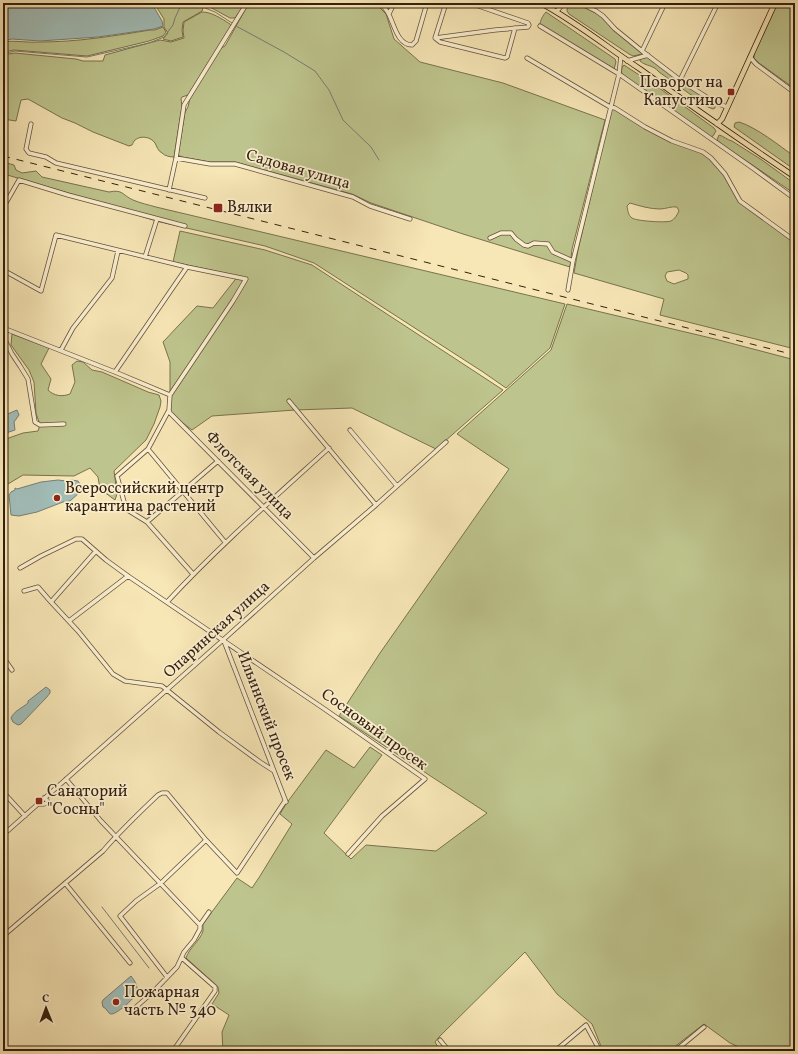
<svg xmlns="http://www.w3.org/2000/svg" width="798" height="1054" viewBox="0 0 798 1054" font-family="Vollkorn,serif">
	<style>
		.green { fill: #bec48d; stroke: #79724d; fill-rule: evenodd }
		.water { fill: #a1bdb8; stroke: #757e74 }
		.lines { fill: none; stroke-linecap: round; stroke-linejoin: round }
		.stream { stroke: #757e74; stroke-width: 1 }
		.minor-casing { stroke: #655137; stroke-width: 5 }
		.major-casing { stroke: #341f0d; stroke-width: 6 }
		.minor { stroke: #faefd0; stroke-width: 3.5 }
		.major { stroke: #f7e6b6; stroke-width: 4.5 }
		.rail { stroke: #341f0d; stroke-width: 1; stroke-dasharray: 7 7; stroke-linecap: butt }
		.poi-dot { fill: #8f2418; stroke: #faefd0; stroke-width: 1.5 }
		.labels { text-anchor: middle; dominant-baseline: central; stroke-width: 3.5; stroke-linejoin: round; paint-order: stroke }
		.poi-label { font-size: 16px; fill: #341f0d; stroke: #faefd0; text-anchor: start }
		.street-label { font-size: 16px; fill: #341f0d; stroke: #faefd0 }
	</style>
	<rect width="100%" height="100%" fill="#f7e6b6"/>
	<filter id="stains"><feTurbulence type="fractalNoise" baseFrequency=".005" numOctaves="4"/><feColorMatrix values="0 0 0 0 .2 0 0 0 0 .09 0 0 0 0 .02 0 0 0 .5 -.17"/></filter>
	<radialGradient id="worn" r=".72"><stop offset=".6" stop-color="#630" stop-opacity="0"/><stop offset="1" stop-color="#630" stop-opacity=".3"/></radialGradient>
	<path class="green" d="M 154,3 L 191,3 L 203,8 L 202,11 L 183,22 L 182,30 L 183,37 L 171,41 L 163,39 L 168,33 L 164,27 L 164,19 Z
		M 209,3 L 245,3 L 235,18 L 230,18 L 208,6 Z
		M 249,3 L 375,3 L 386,14 L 394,39 L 420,62 L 503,83 L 605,120 L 572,249 L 570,267 L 463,234 L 371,203 L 352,194 L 235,162 L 210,162 L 182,157 L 178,155 L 185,112 L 188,107 L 190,98 L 221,48 L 225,46 Z
		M 573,3 L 577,3 L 601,16 L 642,53 L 642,54 L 633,56 L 629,54 L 569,14 L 567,11 L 567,9 Z
		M 779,3 L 785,3 L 795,9 L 795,89 L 759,63 L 754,58 L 754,53 L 777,4 Z
		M 202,12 C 212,12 222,19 230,24 L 231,26 L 188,95 L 182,97 L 181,99 L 182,106 L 174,157 C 170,157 165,156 162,153 C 158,151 157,147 155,143 C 151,137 141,135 135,140 C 134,141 133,143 132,145 L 129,146 L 93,132 L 75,123 L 62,118 L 28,99 L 21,100 L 16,121 L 3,119 L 3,55 L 15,53 L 76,59 L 83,61 L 103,61 L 105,55 L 160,40 L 171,42 L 184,38 L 183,31 L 184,22 Z
		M 546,12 L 615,59 L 616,62 L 614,69 L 612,68 L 540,25 C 540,21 543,15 546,12 Z
		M 163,27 L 166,32 L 163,36 L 149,41 L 87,56 L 14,50 L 3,52 L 3,42 C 16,40 27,43 40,42 C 77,42 114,36 150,30 L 155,30 Z
		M 646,57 L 649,58 L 715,104 L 715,108 L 713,109 L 708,107 L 659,72 C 652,64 647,67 640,61 L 640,59 Z
		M 624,65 L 662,90 L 714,128 L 716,131 L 713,136 L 711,137 L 623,76 C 621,72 621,70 623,66 Z
		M 613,109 L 618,111 L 646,129 L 703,154 L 711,159 L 725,175 L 739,202 L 795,242 L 795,349 L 660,315 L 664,299 L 574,273 L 578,250 L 611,110 ZM 630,203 C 640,206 650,209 660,209 C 666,209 671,206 677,207 L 679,211 C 677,215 675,219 671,221 C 666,223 636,221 632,218 C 628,215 628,211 627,206 ZM 679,270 L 686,273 L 688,275 L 688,279 L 674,284 L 667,281 L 665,276 L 667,272 Z
		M 739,122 C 756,127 780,146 795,157 L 795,170 L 734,127 L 735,123 Z
		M 719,135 C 724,136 727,140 732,141 L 762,160 L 795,184 L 795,194 L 723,145 L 717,140 Z
		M 3,162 L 14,165 L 16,170 L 22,173 L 36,171 L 42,177 L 109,192 C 123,189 122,195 133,200 C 140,203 149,205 156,207 L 565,304 L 550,348 L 506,388 L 483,372 L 314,263 L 265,246 L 156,221 L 85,198 L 4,174 Z
		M 180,231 L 265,250 L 312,265 L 503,390 L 436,449 L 352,408 L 295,410 L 212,416 L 192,430 L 170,413 L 170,362 L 163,342 L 197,306 L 213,308 L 238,276 L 173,262 Z
		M 567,304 L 715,339 L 795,360 L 795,1051 L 751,1051 L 748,1047 L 741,1048 L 730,1043 L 704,1024 L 669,1051 L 603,1051 L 592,1024 L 557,994 L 525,952 L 439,1037 L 435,1042 L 438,1047 L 434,1051 L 223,1051 L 222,1032 L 229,1015 L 212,1004 L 219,993 L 218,987 L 186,958 C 189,948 200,941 203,931 C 203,931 203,925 203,924 L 237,878 L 252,888 L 260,876 L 292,824 L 280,814 L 286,804 L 326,750 L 354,768 L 370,747 L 382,755 L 324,833 L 351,859 L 366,845 L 436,851 L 487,813 L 339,716 L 380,653 L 509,469 L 457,434 L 551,350 Z
		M 12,334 L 49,348 L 41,364 L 51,379 L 48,390 C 54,396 62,397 70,394 L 75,382 L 72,365 L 77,361 L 83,362 L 92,370 L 102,372 L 148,392 L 159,395 L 161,401 L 160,407 L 154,424 L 146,440 L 114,471 L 117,494 L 115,500 L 100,489 L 98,477 L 90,468 L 74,476 L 23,475 L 3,487 L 3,440 L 23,433 L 38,431 L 40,425 L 36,413 L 34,382 L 29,370 L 11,345 Z"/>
	<path class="water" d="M 143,3 L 152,4 L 162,21 L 163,26 L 154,29 L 98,37 L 40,41 L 12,39 L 3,41 L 3,9 L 19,4 L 52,4 L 87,6 L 117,4 L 138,4 Z
		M 17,410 L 19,415 L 14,422 L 15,430 L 3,434 L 3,416 Z
		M 58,480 L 66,481 L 71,480 L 78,481 L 80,484 L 79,493 L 70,501 L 63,502 L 37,512 L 19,516 L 11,515 L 9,495 L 11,492 L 15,490 L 15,488 L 17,489 L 41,482 Z
		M 46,687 L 50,690 L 50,693 L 46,698 L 21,724 L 18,725 L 13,722 L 11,718 C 14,711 22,708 28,703 L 28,701 Z
		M 131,976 C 134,980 138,985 137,991 C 137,997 118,1013 112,1014 C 111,1014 110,1014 109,1013 L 105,1008 L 103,1007 L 102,1002 L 103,1000 Z"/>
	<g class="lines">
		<path class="stream" d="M 193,3 L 215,12 L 232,23
			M 236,26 L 284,52 L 315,71 L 329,90 L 343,120 L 371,147 L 379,160
			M 3,54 L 15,51 L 87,57 L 149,43 L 164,37 L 173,25 L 175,18 L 182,3
			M 102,907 L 149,968"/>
		<defs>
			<path id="minor" d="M 380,3 C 383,6 386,9 388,13 C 394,23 397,45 412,45 L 416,41 L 427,3
				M 446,3 L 435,38 L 440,42 L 505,58 L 507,57 L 515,28
				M 580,3 L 596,11 L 603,16 L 615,29 L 642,51 L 680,80 L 716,103 L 727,107
				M 790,3 L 795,6
				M 556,12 L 564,3
				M 389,14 L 394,3
				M 540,26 L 619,74 L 754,169 L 795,199
				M 435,38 L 495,30 L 528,27 L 529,25 L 528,23 L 470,3
				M 642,51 L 665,3
				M 750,57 L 756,64 L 795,93
				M 527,58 L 610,107 L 615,108 L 645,127 L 672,141 L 692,148 L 703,152 L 711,158 L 725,174 L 740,201 L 795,241
				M 627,61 L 648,55
				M 680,80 L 718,3
				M 31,124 L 26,149 L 29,153 L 46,157 L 56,163 L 205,198
				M 176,158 L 210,164 L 235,164 L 353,197 L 370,206 L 410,219
				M 169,190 L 176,158 L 184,105 L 247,3
				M 3,208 L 19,180 L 68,195 L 185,226
				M 490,238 L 501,233 L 511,233 L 516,239 L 524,245 L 528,246 L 534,243 L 548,244 L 553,252 L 573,261
				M 145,257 L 157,219
				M 3,270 L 41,291 L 56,235 L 187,267 L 246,279 L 233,301 L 170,395
				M 568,290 L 573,261 L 619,74 L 621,56
				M 3,328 L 115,372 L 170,395
				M 5,329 L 3,335 L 4,338 L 12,354 L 20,366 L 28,379 L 35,422 L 40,425 L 64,424
				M 61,350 L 73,328 L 112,278 L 118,251
				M 115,372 L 187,267
				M 170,395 L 169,410 L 148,449 L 117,476 L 126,509 L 147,522 L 193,574
				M 289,401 L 376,505
				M 169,410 L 170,413 L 314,558
				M 350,430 L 397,486
				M 148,449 L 225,542
				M 147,522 L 218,461
				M 20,568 L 41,556 L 76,539 L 82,539 L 106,560 L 128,576 L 323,708 L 425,779 L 382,816 L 348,854
				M 24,591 L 38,587 L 51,602 L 78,631 L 113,674 L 125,681 L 162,686 L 219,732 L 260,762 L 274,771
				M 51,602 L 96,551
				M 167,602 C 218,547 274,498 329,448
				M 69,621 L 128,576
				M 224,641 L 286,802
				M 3,657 L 12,670
				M 3,727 L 4,730 L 3,731
				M 66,779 L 101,821 L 200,925
				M 3,792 L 25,816
				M 37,804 L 44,804 L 47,803 L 47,800 L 44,798
				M 3,835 L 223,640 L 314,558 L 376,505 L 446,442
				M 65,883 L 130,963
				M 3,936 L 103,851 C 120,831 139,813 158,795 L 162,793 L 167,793 L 206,840 L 237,873 L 285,801
				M 167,977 L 120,916 L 136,901 L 161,883 L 206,840
				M 136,1007 L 153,992 L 177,967 L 184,952 L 194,940 L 200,929 L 200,925 L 209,912
				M 440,1040 L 449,1051
				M 173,1051 L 215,991 L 215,987 L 182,958
				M 555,1051 L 586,1025 L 600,1051
				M 675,1051 L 704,1027"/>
			<path id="major" d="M 541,3 C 576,22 607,47 640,69 C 691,106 743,142 795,177
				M 717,124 L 722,119 L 775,3
				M 3,1050 L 4,1051"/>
		</defs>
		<use href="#minor" class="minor-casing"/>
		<use href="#major" class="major-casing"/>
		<use href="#minor" class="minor"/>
		<use href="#major" class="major"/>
		<path class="rail" d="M 3,156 L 795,355"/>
	</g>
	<g class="poi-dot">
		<rect x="727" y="88" width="8" height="8" rx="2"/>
		<rect x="213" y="203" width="10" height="10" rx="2"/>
		<circle cx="57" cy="498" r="4"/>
		<rect x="35" y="797" width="8" height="8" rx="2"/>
		<circle cx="116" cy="1002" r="4"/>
	</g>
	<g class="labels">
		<g class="poi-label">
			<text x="723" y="83" text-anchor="end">Поворот на<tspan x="723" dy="18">Капустино</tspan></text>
			<text x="227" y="208">Вялки</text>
			<text x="65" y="489">Всероссийский центр<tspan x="65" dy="18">карантина растений</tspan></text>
			<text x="47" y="792">Санаторий<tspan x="47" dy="18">"Сосны"</tspan></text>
			<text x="124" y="993">Пожарная<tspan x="124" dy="18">часть № 340</tspan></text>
		</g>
		<g class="street-label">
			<text transform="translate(298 170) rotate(16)">Садовая улица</text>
			<text transform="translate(249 476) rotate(45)">Флотская улица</text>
			<text transform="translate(217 630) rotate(-42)">Опаринская улица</text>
			<text transform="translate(266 716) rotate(69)">Ильинский просек</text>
			<text transform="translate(374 730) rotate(36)">Сосновый просек</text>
		</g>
	</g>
	<rect width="798" height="1054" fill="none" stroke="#f7e6b6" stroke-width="16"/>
	<rect x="4" y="4" width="790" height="1046" fill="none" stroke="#341f0d" stroke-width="2"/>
	<rect x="8" y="8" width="782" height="1038" fill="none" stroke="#341f0d"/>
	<g transform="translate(46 1008) rotate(359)" stroke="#faefd0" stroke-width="3" paint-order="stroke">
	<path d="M0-3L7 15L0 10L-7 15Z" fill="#341f0d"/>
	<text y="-6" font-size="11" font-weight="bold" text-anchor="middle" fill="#341f0d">С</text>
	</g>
	<rect width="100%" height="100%" filter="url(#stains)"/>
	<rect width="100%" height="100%" fill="url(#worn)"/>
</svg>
